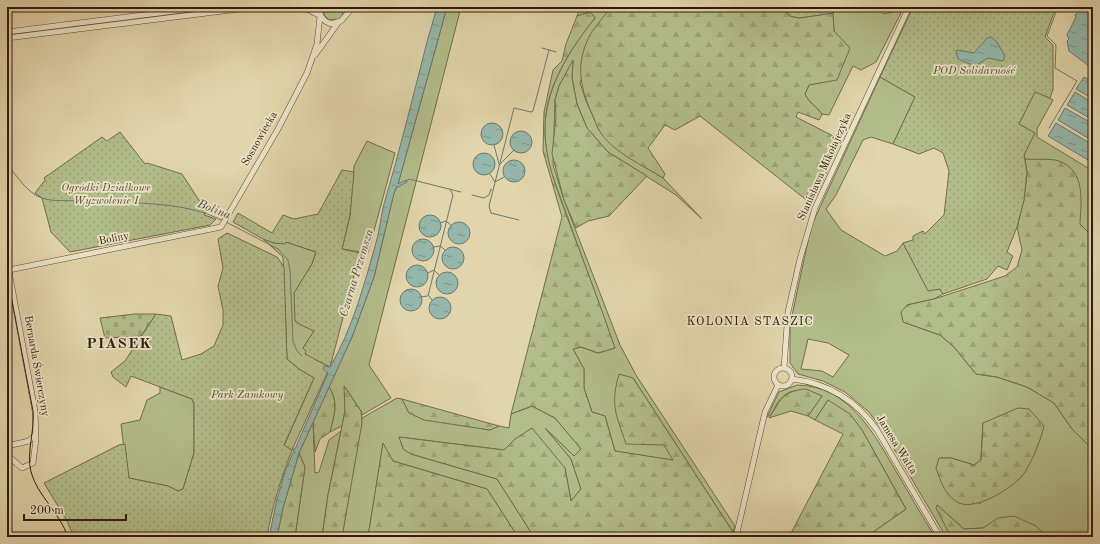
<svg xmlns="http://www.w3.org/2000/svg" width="1100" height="544" viewBox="0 0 1100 544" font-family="'Old Standard TT',serif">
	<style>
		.grass { fill: #b2bd8a; stroke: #726c4c; fill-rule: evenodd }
		.forest { fill: url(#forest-firs); stroke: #726c4c }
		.cemetery { fill: url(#cemetery-stones); stroke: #726c4c }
		.park { fill: url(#park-dots); stroke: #726c4c }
		.water { fill: url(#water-ripples); stroke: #6d796c }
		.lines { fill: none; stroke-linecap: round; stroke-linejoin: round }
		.stream { stroke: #6d796c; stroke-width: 1 }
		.tertiary-casing { stroke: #5d4a34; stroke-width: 6 }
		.tertiary { stroke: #ece4c8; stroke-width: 5 }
		.tram { stroke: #311b0d; stroke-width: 1 }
		.labels { text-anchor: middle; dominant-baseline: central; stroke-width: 3.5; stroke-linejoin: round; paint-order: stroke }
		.park-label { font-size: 11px; font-style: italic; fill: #584c32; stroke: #ece4c8 }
		.street-label { font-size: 11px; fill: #311b0d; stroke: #ece4c8 }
		.water-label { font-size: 12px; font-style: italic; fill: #4f4a3d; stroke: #ece4c8 }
		.neighbourhood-label { font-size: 12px; letter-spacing: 1px; fill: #311b0d; stroke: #ece4c8 }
		.district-label { font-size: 15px; font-weight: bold; letter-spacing: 1px; fill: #311b0d; stroke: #ece4c8 }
	</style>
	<defs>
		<pattern id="forest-firs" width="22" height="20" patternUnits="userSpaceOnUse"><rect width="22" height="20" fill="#b2bd8a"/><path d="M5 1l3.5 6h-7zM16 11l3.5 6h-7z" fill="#9aa276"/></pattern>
		<pattern id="cemetery-stones" width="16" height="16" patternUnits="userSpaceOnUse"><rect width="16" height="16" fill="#b2bd8a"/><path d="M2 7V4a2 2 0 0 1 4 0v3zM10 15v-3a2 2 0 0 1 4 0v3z" fill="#9aa276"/></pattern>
		<pattern id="park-dots" width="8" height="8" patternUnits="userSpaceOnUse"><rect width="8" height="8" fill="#b2bd8a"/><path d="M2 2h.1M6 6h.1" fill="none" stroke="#9aa276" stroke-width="1.8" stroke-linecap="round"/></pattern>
		<pattern id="water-ripples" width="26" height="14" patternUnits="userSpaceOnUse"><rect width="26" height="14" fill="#95b8ac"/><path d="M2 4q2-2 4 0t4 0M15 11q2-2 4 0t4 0" fill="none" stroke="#7a958a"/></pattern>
	</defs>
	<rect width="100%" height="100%" fill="#e2d5ab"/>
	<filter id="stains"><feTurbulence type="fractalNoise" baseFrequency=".005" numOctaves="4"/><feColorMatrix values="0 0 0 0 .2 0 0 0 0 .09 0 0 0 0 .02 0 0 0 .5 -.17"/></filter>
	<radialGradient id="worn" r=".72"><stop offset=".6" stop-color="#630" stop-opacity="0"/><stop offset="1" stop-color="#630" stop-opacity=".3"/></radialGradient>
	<path class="grass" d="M 324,7 L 342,7 L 343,14 L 340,19 L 329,20 L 324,15 Z
		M 447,7 L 461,7 L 369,365 L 391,398 L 362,415 L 361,411 L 345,387 L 345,411 L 342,426 L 330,432 C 334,415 339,403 329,387 L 352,337 L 374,277 L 394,193 L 398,184 Z
		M 580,7 L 611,7 L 604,17 L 580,83 L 586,101 L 601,133 L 624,154 L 663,178 L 702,219 L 676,195 L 608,152 L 587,128 L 577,104 L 572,78 L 573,61 L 559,86 L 555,100 L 553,165 L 564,200 L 620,345 L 636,375 L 735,526 L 733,532 L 633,378 L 674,461 L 615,451 L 605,416 L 592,412 L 584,388 L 584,369 L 573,349 L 581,347 L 598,353 L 615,348 L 549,166 C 546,150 543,131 546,114 C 551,79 573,45 595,18 L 590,12 L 577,16 Z
		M 839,7 L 875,7 L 884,14 L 892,12 L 896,9 L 901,13 L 876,62 L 861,70 L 853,66 L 829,115 L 822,114 C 816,106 809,103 805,94 L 809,85 L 818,82 L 834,31 L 833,13 Z
		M 880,77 L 915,97 L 893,144 L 871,137 L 863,140 L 836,195 L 826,209 L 841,230 L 885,256 L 897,251 L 903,243 L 928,290 L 940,289 L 943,294 L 934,299 L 907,305 L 903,322 L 940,335 L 954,347 L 976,374 L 997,377 L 1027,387 L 1054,403 L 1072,429 L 1093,450 L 1093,537 L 1047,537 L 987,526 L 983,528 L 964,529 L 937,505 L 951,537 L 946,537 L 887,437 L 869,412 L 845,392 L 823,381 L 798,374 L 790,363 L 790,325 L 811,227 ZM 808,339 L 828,343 L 849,355 L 833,377 L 822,371 L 801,369 ZM 995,419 L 980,504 L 936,468 L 940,458 L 951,458 L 974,465 L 981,460 L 983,423 Z
		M 1035,91 L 1053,100 L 1037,129 L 1037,137 L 1093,171 L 1093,253 L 1027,172 L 1024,155 L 1034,133 L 1019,124 Z
		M 367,141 L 395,153 L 368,253 L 342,249 L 350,215 L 354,166 Z
		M 263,239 L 274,243 L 286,242 L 316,252 L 312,264 L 296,290 L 298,323 L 314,331 L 303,348 L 316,360 L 330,367 L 292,450 L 284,446 L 314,378 L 299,369 L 287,359 L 283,257 Z
		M 797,385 C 850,386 874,434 897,473 C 910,495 922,516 935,537 L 866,537 L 906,509 L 862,430 L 828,400 L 815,420 L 808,416 L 822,396 C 807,389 789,386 778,402 C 775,407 772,415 767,417 L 779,392 Z
		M 160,387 L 192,399 L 194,404 L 194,453 L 183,489 L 178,491 L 168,486 L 129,478 L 127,474 L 121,424 L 140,420 L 147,400 L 160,393 Z
		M 397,398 L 402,399 L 409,413 L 489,430 L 499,426 L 509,428 L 511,414 L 532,406 L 555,418 L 582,449 L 574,456 L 549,432 L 571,459 L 581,489 L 571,501 L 565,468 L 515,439 L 504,450 L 399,437 L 411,454 L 497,479 L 534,537 L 518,537 L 487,489 L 393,461 L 383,444 L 368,537 L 342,537 L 362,418 Z
		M 313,422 L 315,473 L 319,472 L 329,440 L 341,431 L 328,495 L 322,537 L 295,537 L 305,467 L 299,453 Z"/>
	<path class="forest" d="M 611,7 L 782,7 L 790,16 L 799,18 L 833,13 L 834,31 L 850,48 L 837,80 L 809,85 L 805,94 C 809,103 816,106 822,114 L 819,120 L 798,112 L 796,117 L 841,140 L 816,196 L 809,202 L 700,116 L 675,130 L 665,125 L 648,148 L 665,174 L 663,178 C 644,166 613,152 601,133 C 597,128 595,121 593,116 C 581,90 575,67 588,39 C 593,28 604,17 611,7 Z
		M 590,12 L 595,18 C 574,44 550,80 546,114 C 541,151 555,183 567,217 C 583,260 600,304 615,348 L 598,353 L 581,347 L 573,349 L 584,369 L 584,388 L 592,412 L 605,416 L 615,451 L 673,460 L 664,445 L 626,444 C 616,414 610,406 619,374 L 633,378 L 733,532 L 732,537 L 534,537 L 497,479 L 411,454 L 403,449 L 399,437 L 504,450 L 515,439 L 532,428 L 565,468 L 571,501 L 581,489 L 571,459 L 545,428 L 574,456 L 581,449 L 555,418 L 532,406 L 511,414 L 562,217 L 543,151 L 544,112 L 553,70 L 562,61 L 566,44 L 577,16 Z
		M 573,60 L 572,78 L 577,104 L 587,128 L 608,152 L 647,176 L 609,216 L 588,221 L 576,228 L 564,200 L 552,154 L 556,117 L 555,100 L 559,86 Z
		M 1025,159 C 1035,160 1050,158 1059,161 C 1086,171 1081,201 1080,224 L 1093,237 L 1093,450 L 1072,429 L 1054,403 L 1027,387 L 997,377 L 976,374 L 954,347 L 940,335 L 903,322 L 901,312 L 907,305 L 934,299 L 1005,276 L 1017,267 L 1022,250 L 1017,227 L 1024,200 L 1027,172 Z
		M 344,386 L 361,411 L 362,423 L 342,537 L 322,537 L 328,495 L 345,411 Z
		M 329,387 C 339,403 334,415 330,432 L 320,439 L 315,452 L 313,422 Z
		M 806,389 L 822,396 L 808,416 L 791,411 L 769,418 C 781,400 782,391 806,389 Z
		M 402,399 L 499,426 L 490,430 L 424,420 L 409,413 Z
		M 828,400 L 850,414 L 862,430 L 906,509 L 866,537 L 789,537 L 843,434 L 815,420 Z
		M 1018,408 L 1029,409 L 1044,426 C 1040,442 1034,457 1025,472 C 1016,486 977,511 959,503 C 945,496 941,482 936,468 L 939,458 L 951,458 L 974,465 L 981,460 L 983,423 Z
		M 383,443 L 393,461 L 487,489 L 518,537 L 368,537 Z
		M 299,453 L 305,467 L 295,537 L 277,537 L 283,508 Z
		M 937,505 L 964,529 L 983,528 L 998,518 L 1014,516 L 1036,526 L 1047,537 L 951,537 L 936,508 Z"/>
	<path class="cemetery" d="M 135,314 L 156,314 L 141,336 L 105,338 L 100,318 Z"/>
	<path class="park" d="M 782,7 L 839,7 L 833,13 L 799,18 L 790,16 Z
		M 913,7 L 1056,7 L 1045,37 L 1053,45 L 1053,90 L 1050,98 L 1035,92 L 1019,124 L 1035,133 L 1024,155 L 1027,172 L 1024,200 L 1017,227 L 1007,252 L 1013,256 L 1007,270 L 998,266 L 987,279 L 943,294 L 940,289 L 928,291 L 903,243 L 913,240 L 913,236 L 923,231 L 925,234 L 944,215 L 949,171 L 943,153 L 934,148 L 919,154 L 893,144 L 915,97 L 880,77 Z
		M 120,132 L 145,164 L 147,163 L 182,174 L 206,211 L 204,215 L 216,219 L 210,225 L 70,252 L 51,232 L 42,198 L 35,193 L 45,180 L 44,178 L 102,137 L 107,141 Z
		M 342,170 L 354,172 L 350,215 L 342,249 L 360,253 L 330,367 L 305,354 L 306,351 L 303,348 L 314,331 L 297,323 L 295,320 L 294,293 L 312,264 L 316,252 L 286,242 L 285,244 L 274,243 L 263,239 L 233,222 L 238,213 L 272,233 L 283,215 L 294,219 L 318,214 Z
		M 227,233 L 277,257 L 284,267 L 287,359 L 299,369 L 314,378 L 284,445 L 292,450 C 281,479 272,506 267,537 L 74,537 L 67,521 L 44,483 L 119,445 L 125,444 L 129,478 L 168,486 L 178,491 L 183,489 L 194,453 L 194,404 L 192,399 L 131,376 L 126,387 L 113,377 L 111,372 L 125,361 L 156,314 L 171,316 L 182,360 L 201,354 L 214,346 L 223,325 L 223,310 L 218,286 L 223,268 L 218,239 Z"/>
	<path class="water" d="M 437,7 L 447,7 L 398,184 L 406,180 L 407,182 L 396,188 L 394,193 L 374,277 L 352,337 L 299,453 L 283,508 L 277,537 L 269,537 L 277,499 L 285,472 L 294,450 L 292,449 L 295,449 L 325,380 L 328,373 L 323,369 L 324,366 L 330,367 C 353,328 365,282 377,239 C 380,228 381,215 384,204 C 400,150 413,96 427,42 C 430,30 434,19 437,7 Z
		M 1083,7 L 1090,7 L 1093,9 L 1093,69 L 1069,51 L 1067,41 L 1069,39 L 1067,35 L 1076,17 L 1075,15 L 1083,9 Z
		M 991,37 L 997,42 L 1005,56 L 1003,61 L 988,58 L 975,66 L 958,59 L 956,52 L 957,50 L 974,53 L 987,38 Z
		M 1084,77 L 1093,82 L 1093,99 L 1076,89 Z
		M 1075,92 L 1093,103 L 1093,120 L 1067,105 Z
		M 1065,108 L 1093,124 L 1093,141 L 1058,120 Z
		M 1056,123 L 1093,145 L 1093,163 L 1048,136 Z
		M481 134a11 11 0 1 1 22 0a11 11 0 1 1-22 0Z
		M510 142a11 11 0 1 1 22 0a11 11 0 1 1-22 0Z
		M473 164a11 11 0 1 1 22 0a11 11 0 1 1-22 0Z
		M503 171a11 11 0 1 1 22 0a11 11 0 1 1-22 0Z
		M419 226a11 11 0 1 1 22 0a11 11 0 1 1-22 0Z
		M448 233a11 11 0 1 1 22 0a11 11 0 1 1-22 0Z
		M412 250a11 11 0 1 1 22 0a11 11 0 1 1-22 0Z
		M442 258a11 11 0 1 1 22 0a11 11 0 1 1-22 0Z
		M406 276a11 11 0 1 1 22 0a11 11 0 1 1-22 0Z
		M436 283a11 11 0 1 1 22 0a11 11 0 1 1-22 0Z
		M400 300a11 11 0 1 1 22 0a11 11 0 1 1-22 0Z
		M429 308a11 11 0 1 1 22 0a11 11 0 1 1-22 0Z"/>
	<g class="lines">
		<path class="stream" d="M 542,48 L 556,52
			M 1049,128 L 1077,81 L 1055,68 L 1056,45 L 1047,36 L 1058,7
			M 494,145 L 499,164
			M 7,164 C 16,175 28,194 42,198 C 53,202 67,200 78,201 C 123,204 183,199 223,221
			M 499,165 L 514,150
			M 490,174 L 495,182 L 504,177
			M 406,181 L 409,179 L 461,192
			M 472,195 L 484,198 L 489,195 L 491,189 L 492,190
			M 519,220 L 491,213 L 489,206 L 514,108 L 531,112 L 533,111 L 549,50
			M 226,222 L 278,249 L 288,260 L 290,271 L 293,341 L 297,351 L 302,356
			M 440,223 L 446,221 L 452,226
			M 434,247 L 440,246 L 445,250
			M 428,273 L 434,270 L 439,275
			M 428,296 L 453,195 L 450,189
			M 429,296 L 432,300
			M 421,297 L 427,296"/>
		<defs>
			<path id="tertiary" d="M 303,7 L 321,16 L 325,21 L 331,24 L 341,21 L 353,7
				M 7,32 L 207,7
				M 7,38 L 255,7
				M 315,55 L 338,23
				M 7,261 L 35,411 L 36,439 L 33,463 L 22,468 L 7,455
				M 9,270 L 221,227 L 278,129 L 307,73 L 317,44 L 321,7
				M 784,368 L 788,312 L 800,259 L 815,208 L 909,7
				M774 377a9 9 0 1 1 18 0a9 9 0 1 1-18 0Z
				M 792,379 C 827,383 856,400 877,430 L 940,537
				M 7,446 L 29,441 L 35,435
				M 736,537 L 765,412 L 778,385"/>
		</defs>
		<use href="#tertiary" class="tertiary-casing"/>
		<use href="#tertiary" class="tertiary"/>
		<path class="tram" d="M 7,274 L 33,411 C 35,431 26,452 31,472 C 37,495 60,513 68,537"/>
	</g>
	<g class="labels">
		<g class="park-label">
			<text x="974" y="71">POD Solidarność</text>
			<text x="106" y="188">Ogródki Działkowe<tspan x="106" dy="13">Wyzwolenie I</tspan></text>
			<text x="247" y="395">Park Zamkowy</text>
		</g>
		<g class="street-label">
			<text transform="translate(260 139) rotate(-60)">Sosnowiecka</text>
			<text transform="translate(825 167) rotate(-66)">Stanisława Mikołajczyka</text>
			<text transform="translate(114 239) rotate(-11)">Boliny</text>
			<text transform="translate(36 366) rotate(80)">Bernarda Świerczyny</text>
			<text transform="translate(896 445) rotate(58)">Jamesa Watta</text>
		</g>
		<g class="water-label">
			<text transform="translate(214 210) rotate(21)">Bolina</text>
			<text transform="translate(357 273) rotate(-73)">Czarna Przemsza</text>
		</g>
		<g class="neighbourhood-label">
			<text x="750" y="322">KOLONIA STASZIC</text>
		</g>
		<g class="district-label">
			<text x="119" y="344">PIASEK</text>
		</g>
	</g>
	<rect width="1100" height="544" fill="none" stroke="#e2d5ab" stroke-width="24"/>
	<rect x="8" y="8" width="1084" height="528" fill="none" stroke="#311b0d" stroke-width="2"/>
	<rect x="12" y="12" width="1076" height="520" fill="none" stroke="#311b0d"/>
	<path d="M24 514v6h102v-6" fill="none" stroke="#311b0d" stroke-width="2"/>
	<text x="30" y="514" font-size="12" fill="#311b0d" stroke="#ece4c8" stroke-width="3" paint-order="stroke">200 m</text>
	<rect width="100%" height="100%" filter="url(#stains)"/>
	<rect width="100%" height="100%" fill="url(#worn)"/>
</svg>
